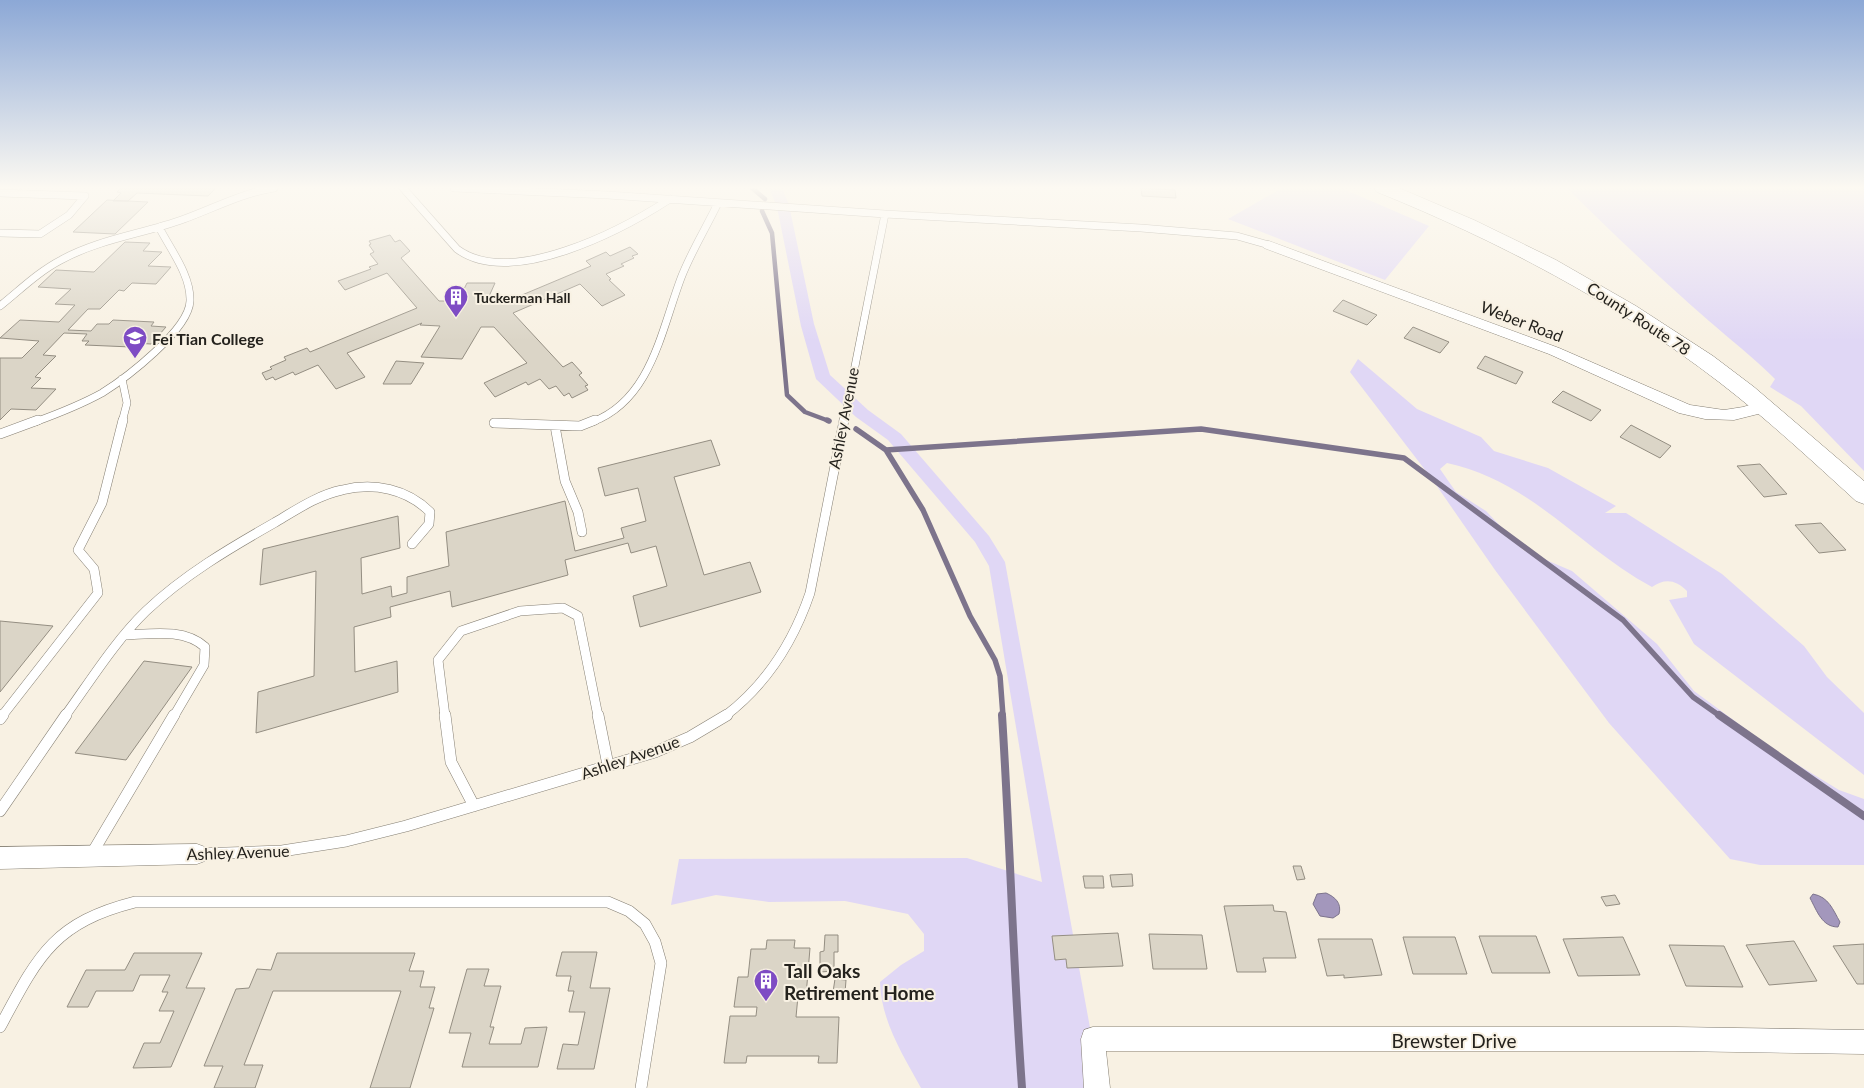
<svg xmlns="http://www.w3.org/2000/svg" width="1864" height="1088" viewBox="0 0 1864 1088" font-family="Lato,sans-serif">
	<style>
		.green { fill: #e0d7f5 }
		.water { fill: #a397bc; stroke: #7d748c }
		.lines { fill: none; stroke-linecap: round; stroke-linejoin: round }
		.stream-far2 { stroke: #7d748c; stroke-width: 4.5 }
		.stream-far1 { stroke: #7d748c; stroke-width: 5.5 }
		.stream { stroke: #7d748c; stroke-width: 8 }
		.building { fill: #dbd5c7; stroke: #948e82 }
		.lane-far2-casing { stroke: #857f73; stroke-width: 8 }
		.lane-far1-casing { stroke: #857f73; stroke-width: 10 }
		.lane-casing { stroke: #857f73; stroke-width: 12 }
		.street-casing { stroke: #857f73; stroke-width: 1 }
		.secondary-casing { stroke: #857f73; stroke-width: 1 }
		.lane-far2 { stroke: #fff; stroke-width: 7 }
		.lane-far1 { stroke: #fff; stroke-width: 9 }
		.lane { stroke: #fff; stroke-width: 11 }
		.street { fill: #fff; fill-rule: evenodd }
		.secondary { fill: #fff; fill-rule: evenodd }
		.labels { text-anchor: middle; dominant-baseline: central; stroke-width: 4; stroke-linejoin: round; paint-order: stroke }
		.far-poi-label { font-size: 14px; font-weight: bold; fill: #24221d; stroke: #f8f1e3; text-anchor: start }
		.street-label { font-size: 16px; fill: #24221d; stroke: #f8f1e3 }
		.poi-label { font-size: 16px; font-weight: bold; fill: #24221d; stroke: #f8f1e3; text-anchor: start }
		.near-poi-label { font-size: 19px; font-weight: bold; fill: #24221d; stroke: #f8f1e3; text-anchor: start }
		.near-street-label { font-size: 19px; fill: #24221d; stroke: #f8f1e3 }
	</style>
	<rect width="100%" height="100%" fill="#f8f1e3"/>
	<path class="green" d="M 769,188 L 782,188 L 789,205 L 814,324 L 830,375 L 868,410 L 901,434 L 989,536 L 1005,562 L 1101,1088 L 921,1088 C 903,1055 881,1021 880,982 L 901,965 L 924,951 L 924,934 L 908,914 L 845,901 L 769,902 L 716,895 L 671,905 L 679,859 L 967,858 L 1042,882 L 989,566 L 975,542 L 888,440 L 856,417 L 816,379 L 801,326 L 777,207 Z
		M 1282,188 L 1341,188 L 1429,226 L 1385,280 L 1228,219 Z
		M 1567,188 L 1864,188 L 1864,471 L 1801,406 L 1770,387 L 1775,379 C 1754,358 1731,340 1709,321 C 1660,278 1613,234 1567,188 Z
		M 1358,359 L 1417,409 L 1481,437 L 1494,451 L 1548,468 L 1616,506 L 1605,513 L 1626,513 L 1722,574 L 1804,646 L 1827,677 L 1864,713 L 1864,775 L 1694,644 L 1669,600 L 1687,597 L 1687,591 C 1676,580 1665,578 1652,587 C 1578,547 1533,482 1447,463 L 1440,469 L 1456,492 L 1486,511 L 1523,550 L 1572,571 L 1657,644 L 1694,691 L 1777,752 L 1839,790 L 1864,799 L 1864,865 L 1760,865 L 1730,859 L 1609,723 L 1495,570 L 1432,479 L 1350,372 Z"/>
	<path class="water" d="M 1326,893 C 1335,897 1342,903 1339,914 L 1333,918 L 1320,916 L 1313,904 L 1317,894 Z
		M 1813,894 C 1829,897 1833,910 1840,922 L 1838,927 C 1822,927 1817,911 1810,898 Z"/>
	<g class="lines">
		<path class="stream-far2" d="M 752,188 L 765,199
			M 762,211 L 772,233 L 787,395 L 805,412 L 829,421"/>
		<path class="stream-far1" d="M 827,420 L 829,421
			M 856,429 L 886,450 L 923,510 L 970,616 L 995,660 L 1000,676 L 1003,716
			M 886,450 L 1201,429 L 1404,458 L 1623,620 L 1693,697 L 1720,716"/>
		<path class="stream" d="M 1002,715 C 1010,839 1013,964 1022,1088
			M 1719,715 L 1864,816"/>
	</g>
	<path class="building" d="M 121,188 L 216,188 L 208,196 L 137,193 L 128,201 L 113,201 L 121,193 L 117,192 Z
		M 1141,188 L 1175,190 L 1176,198 L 1142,196 Z
		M 107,200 L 148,202 L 115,234 L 73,232 Z
		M 390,235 L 395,242 L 400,240 L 410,251 L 401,258 L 439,301 L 458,301 L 467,283 L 495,283 L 486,303 L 503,303 L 591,266 L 586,261 L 606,252 L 610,256 L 630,247 L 638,254 L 632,256 L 634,258 L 621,264 L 624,266 L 606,274 L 611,279 L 609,280 L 625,295 L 602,306 L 580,284 L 513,313 L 563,367 L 572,362 L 582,373 L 579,375 L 588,385 L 585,386 L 588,390 L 572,398 L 569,393 L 564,396 L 556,386 L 549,389 L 540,379 L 528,385 L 526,382 L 495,397 L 484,383 L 527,363 L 494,327 L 481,327 L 462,359 L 421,357 L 440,326 L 420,325 L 422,323 L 347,353 L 365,377 L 336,389 L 318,365 L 295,375 L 293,372 L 275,380 L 273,377 L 266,380 L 262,373 L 272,369 L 270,367 L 286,360 L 284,357 L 307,348 L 310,352 L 417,308 L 387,273 L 345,290 L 338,281 L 371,269 L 369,267 L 378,264 L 370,254 L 374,252 L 369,245 L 371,244 L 369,241 Z
		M 125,242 L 150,243 L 143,251 L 162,252 L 148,266 L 171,267 L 156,284 L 132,283 L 124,291 L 119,290 L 100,309 L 88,309 L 68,330 L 91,331 L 97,324 L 109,324 L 113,320 L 154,322 L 151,326 L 166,327 L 151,344 L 135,343 L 131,347 L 85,345 L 89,341 L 82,341 L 87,334 L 64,333 L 43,355 L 56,356 L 35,377 L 41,378 L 31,388 L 56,389 L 36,410 L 11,409 L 0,420 L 0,358 L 22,358 L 39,341 L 0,338 L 20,320 L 59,322 L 75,305 L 55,304 L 71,289 L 38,287 L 56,270 L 94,272 Z
		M 1343,300 L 1377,315 L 1367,325 L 1333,311 Z
		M 1413,327 L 1449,342 L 1440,353 L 1404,338 Z
		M 1485,356 L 1523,372 L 1516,384 L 1477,368 Z
		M 396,361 L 424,363 L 411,384 L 383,384 Z
		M 1563,391 L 1601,410 L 1591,421 L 1552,402 Z
		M 1631,425 L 1671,446 L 1660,458 L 1620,437 Z
		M 711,440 L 720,465 L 674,477 L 704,575 L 750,562 L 761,592 L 640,627 L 633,596 L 667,586 L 656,546 L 631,553 L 628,543 L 565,560 L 568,575 L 452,607 L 450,591 L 390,607 L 391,617 L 354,627 L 355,672 L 397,661 L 398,692 L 256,733 L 258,692 L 314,676 L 316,571 L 260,585 L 263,549 L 398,516 L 400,548 L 361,558 L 362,594 L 391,586 L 392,597 L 407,593 L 407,577 L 449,566 L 446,532 L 565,501 L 575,551 L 624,538 L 621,528 L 646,521 L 638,488 L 605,496 L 598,468 Z
		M 1760,464 L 1787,494 L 1764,497 L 1737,466 Z
		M 1821,523 L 1846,550 L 1819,553 L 1795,525 Z
		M 0,621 L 53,626 L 0,692 Z
		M 144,661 L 192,667 L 126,760 L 75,753 Z
		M 1293,866 L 1301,866 L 1305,879 L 1297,880 Z
		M 1132,874 L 1133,886 L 1112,887 L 1110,875 Z
		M 1083,876 L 1103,876 L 1104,888 L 1085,888 Z
		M 1615,895 L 1620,904 L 1606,906 L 1601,897 Z
		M 1273,905 L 1274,911 L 1286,912 L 1296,958 L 1263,958 L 1266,972 L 1237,972 L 1224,906 Z
		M 1118,933 L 1123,966 L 1067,968 L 1066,959 L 1055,960 L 1052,936 Z
		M 1149,934 L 1202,935 L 1207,969 L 1153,969 Z
		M 825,935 L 838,935 L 838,952 L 834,952 L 834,971 L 820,972 L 820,952 L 824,951 Z
		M 1479,936 L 1536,936 L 1550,973 L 1492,973 Z
		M 1403,937 L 1455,937 L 1467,974 L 1413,974 Z
		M 1623,937 L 1640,975 L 1578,976 L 1563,939 Z
		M 1318,939 L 1372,939 L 1382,975 L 1344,978 L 1344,975 L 1327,976 Z
		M 767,940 L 795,940 L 794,948 L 810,948 L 806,996 L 798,996 L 796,1017 L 839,1017 L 837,1063 L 818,1063 L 819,1056 L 747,1056 L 746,1063 L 724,1063 L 730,1016 L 756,1016 L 757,1007 L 734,1007 L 738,977 L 748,977 L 751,949 L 766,949 Z
		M 1794,941 L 1817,981 L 1769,985 L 1746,945 Z
		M 1864,944 L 1864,984 L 1857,984 L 1833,946 Z
		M 1669,945 L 1724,946 L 1743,987 L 1686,986 Z
		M 562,952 L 597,952 L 590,988 L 610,988 L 594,1069 L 557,1069 L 563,1044 L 578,1045 L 585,1012 L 569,1012 L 574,991 L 568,991 L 571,976 L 556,976 Z
		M 134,953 L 202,953 L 186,988 L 205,988 L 171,1067 L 133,1068 L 144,1043 L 160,1043 L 174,1011 L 159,1011 L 168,992 L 162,992 L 170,975 L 140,975 L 133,991 L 96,991 L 88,1007 L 67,1007 L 86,970 L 125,970 Z
		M 277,953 L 415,953 L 409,971 L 424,971 L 420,987 L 435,987 L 429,1008 L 434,1008 L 410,1088 L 370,1088 L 401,991 L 273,991 L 244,1065 L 263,1065 L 255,1088 L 214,1088 L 223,1066 L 204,1066 L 236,989 L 249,988 L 257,969 L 271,970 Z
		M 467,969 L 489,969 L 484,986 L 501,986 L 490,1027 L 494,1027 L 489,1044 L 521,1044 L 525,1028 L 547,1027 L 538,1067 L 462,1067 L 471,1033 L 449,1033 Z
		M 835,979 L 846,980 L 845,993 L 833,992 Z"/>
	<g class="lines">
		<defs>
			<path id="lane-far2" d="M 403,188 L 457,249 C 511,289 622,230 670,199
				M 454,188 L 608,195 L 885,214 L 1141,228 L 1237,236 L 1269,245
				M 0,193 L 85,196 L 69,215 L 40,234 L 0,233
				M 0,306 C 20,290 38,272 61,260 C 99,239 143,234 184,219 C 214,208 242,193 274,188
				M 122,379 L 127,403 L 122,422
				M 35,422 C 57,414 82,404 102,393 C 126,378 189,330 190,301 C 191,275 170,249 159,227
				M 592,422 C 651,400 661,331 681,278 C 691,252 706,228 718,203
				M 844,422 L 885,214"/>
			<path id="lane-far1" d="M 494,423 L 580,426 L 595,420
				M 555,426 L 565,481 L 578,512 L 582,532
				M 0,434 L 38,420
				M 125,635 C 151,634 184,628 205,647 L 204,665 L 174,716
				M 2,716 L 98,593 L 94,569 L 78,550 L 102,503 L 123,420
				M 65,716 C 91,680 115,641 146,611 C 184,575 230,548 274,523 C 296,510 318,495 342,490 C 374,482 407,489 430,512 L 429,524 L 412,544
				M 445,716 L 438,660 L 461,631 L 520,611 L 563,608 L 578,616 L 598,716
				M 725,716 C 767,684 793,643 810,593 L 844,420"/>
			<path id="lane" d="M 445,715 L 451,762 L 474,806
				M 598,715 L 608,765
				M 0,719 L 3,715
				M 0,811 L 66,715
				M 197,854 L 282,851 L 346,841 L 406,826 L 655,752 L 690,737 L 727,715
				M 91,855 L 174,715
				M 0,1027 C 38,956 53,923 135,902 L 608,902 L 629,911 L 645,924 L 655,942 L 661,963 L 641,1088"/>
			<path id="street" d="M 1269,241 L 1559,348 L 1690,405 L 1724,410 L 1743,407 L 1763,401 L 1768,402 L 1771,406 L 1768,410 L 1758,414 L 1734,420 L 1705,419 L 1679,413 L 1549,354 L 1264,248 L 1262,245 L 1264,242 Z
				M 197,844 L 205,847 L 208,854 L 205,861 L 197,864 L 0,869 L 0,847 Z
				M 1093,1027 L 1676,1027 L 1864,1030 L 1864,1054 L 1676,1051 L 1106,1051 L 1110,1088 L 1084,1088 L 1081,1039 L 1084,1030 Z"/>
			<path id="secondary" d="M 1374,188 L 1399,188 L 1474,220 L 1556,260 L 1636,306 L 1713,356 L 1754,387 L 1864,481 L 1864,504 L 1856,501 C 1811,460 1767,419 1719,382 C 1615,302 1498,241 1377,192 Z"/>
		</defs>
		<use href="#lane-far2" class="lane-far2-casing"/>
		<use href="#lane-far1" class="lane-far1-casing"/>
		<use href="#lane" class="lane-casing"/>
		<use href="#street" class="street-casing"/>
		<use href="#secondary" class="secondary-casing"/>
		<use href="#lane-far2" class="lane-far2"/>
		<use href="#lane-far1" class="lane-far1"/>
		<use href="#lane" class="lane"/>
		<use href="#street" class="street"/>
		<use href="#secondary" class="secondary"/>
	</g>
	<linearGradient id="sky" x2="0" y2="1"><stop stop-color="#8ca8d6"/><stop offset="0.55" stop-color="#fcf9f2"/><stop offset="1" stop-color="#fcf9f2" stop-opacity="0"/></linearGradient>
	<rect width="1864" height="341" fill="url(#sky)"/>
	<defs>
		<symbol id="building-pin" viewBox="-11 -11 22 30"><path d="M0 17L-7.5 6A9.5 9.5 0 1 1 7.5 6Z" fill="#7e4cc4" stroke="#f8f1e3"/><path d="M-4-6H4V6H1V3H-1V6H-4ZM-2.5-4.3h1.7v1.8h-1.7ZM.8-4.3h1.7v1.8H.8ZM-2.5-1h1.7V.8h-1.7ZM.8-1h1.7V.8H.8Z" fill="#fff"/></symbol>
		<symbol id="university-pin" viewBox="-11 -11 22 30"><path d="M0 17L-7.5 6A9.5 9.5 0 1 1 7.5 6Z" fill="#7e4cc4" stroke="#f8f1e3"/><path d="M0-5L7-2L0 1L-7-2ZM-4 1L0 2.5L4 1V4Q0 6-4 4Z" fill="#fff"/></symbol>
	</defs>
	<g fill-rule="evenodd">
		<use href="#building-pin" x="442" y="283" width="28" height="38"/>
		<use href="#university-pin" x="121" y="324" width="28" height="38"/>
		<use href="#building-pin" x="752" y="967" width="28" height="38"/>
	</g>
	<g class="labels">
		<g class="far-poi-label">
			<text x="474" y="297">Tuckerman Hall</text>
		</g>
		<g class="street-label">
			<text transform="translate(1639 318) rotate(33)">County Route 78</text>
			<text transform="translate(1522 321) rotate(21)">Weber Road</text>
			<text transform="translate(843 418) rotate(-79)">Ashley Avenue</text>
			<text transform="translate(630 757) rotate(-19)">Ashley Avenue</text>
			<text transform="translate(238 852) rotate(-2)">Ashley Avenue</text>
		</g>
		<g class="poi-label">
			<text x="152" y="338">Fei Tian College</text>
		</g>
		<g class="near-poi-label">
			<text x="784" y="970">Tall Oaks<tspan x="784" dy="22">Retirement Home</tspan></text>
		</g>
		<g class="near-street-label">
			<text x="1454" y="1040">Brewster Drive</text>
		</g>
	</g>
</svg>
